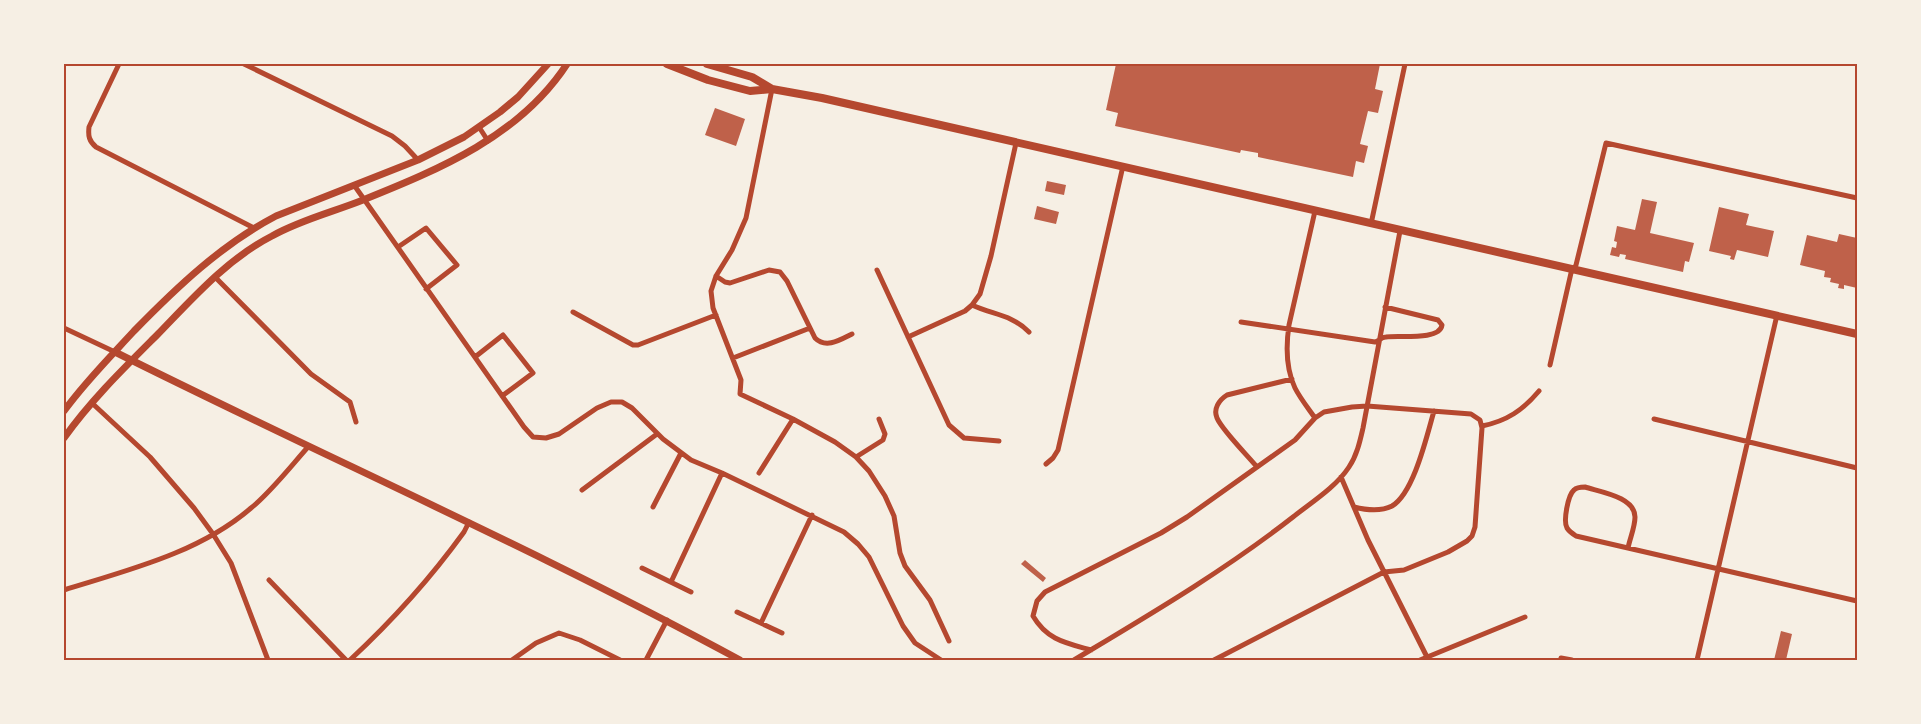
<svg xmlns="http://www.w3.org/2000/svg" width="1921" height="724" viewBox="0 0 1921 724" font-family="'Work Sans',sans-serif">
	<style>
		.building { fill: #bf614a }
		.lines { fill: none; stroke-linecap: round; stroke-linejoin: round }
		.minor { stroke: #b5482f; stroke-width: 5 }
		.secondary { stroke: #b5482f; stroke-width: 7 }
		.primary { stroke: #b5482f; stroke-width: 8 }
		.neatline { fill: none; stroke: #b5482f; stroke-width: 2 }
	</style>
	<rect width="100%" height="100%" fill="#f6efe4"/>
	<path class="building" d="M 1116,64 L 1380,64 L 1375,89 L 1383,91 L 1378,113 L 1368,111 L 1360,144 L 1368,146 L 1364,163 L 1356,161 L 1353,177 L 1258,157 L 1258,153 L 1241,150 L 1240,153 L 1115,126 L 1118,113 L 1106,110 Z
		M 715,108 L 745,119 L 736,146 L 705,135 Z
		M 1047,181 L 1066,185 L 1064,195 L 1045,191 Z
		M 1642,199 L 1657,202 L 1650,233 L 1694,243 L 1689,262 L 1685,261 L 1683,272 L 1625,259 L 1626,255 L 1620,254 L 1619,257 L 1610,255 L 1612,247 L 1616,248 L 1617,242 L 1614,241 L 1617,226 L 1635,230 Z
		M 1037,206 L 1059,212 L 1056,224 L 1034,219 Z
		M 1719,207 L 1749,214 L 1746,225 L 1774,231 L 1768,257 L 1737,250 L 1734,260 L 1730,259 L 1731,256 L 1709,251 Z
		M 1839,234 L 1857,238 L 1857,288 L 1844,285 L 1844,289 L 1838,288 L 1839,284 L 1830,282 L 1831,278 L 1824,277 L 1825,271 L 1800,265 L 1807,235 L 1837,242 Z
		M 1025,560 L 1046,578 L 1043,582 L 1021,564 Z
		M 1781,631 L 1792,634 L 1786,660 L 1774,660 Z"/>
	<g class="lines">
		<path class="minor" d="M 119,64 L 89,127 C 88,136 89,141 96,147 L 254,228
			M 244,64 L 392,136 L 405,146 L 418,160
			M 772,89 L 746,218 L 732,250 L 716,276 L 711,291 L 713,308 L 741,380 L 740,394 L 793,419 L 835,442 L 856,457 L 869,471 L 885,496 L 894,516 L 900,553 L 905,566 L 930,600 L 949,641
			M 479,127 L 488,141
			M 354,185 L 524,427 L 533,437 L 546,438 L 559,434 L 597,408 L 611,402 L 622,402 L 632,408 L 663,439 L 691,460 L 722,473 L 844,532 L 858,544 L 869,557 L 903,626 L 915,643 L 941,660
			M 1371,224 L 1405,64
			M 398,247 L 426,228 L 457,265 L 426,289
			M 877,270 L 949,425 L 964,438 L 999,441
			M 716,276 L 725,282 L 730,283 L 769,270 L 780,272 L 787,281 L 815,338 C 826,349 840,340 852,334
			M 216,278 L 311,374 L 350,402 L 356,422
			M 972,305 C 993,315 1011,314 1029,332
			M 573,312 L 633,345 L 638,345 L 716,315
			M 1241,322 L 1375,342 C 1379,341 1381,337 1386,337 C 1398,335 1440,341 1442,325 L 1438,320 L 1385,307
			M 64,328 L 115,352
			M 908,337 L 965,311 L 972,305 L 980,294 L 991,256 L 1016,143
			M 475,357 L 503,335 L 533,373 L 502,396
			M 733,358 L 810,328
			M 1550,365 L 1571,273 L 1576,265 L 1606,143 L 1857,198
			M 93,404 L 150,457 L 194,508 L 213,534 L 231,563 L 268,660
			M 1315,418 C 1308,408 1300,398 1295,388 C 1286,369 1286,345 1289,325 L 1315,211
			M 1654,419 L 1857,468
			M 1482,426 C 1507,421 1523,410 1539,391
			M 856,457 L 883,440 L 885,434 L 879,419
			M 1046,464 L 1053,458 L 1058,450 L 1123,166
			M 1257,467 C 1248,456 1222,430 1217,418 C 1213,409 1219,400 1227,395 L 1292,379
			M 759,473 L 793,419
			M 1341,477 L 1368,540 L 1427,657
			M 582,490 L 657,434
			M 653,507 L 681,453
			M 1354,507 C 1366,510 1380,512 1392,506 C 1414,493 1427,435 1434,411
			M 1628,548 C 1630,538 1635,527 1635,517 C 1635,497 1601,492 1585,487 C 1581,487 1577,487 1574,490 C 1568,495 1563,521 1567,528 C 1569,531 1573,534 1576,536 L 1857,601
			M 642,568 L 691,592
			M 269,580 L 346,660
			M 671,582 L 722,473
			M 64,590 C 128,570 199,553 251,508 C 270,493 291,466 308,447
			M 737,612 L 782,633
			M 761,623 L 812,515
			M 1091,650 C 1066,643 1047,640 1033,616 L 1037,601 L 1045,592 L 1161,533 L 1187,517 L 1295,440 L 1315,418 L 1324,412 L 1352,407 L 1367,406 L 1471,414 L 1480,420 L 1482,428 L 1475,527 L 1472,536 L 1467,541 L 1448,552 L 1404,570 L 1384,572 L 1214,660
			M 1561,658 L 1572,660
			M 350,660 C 392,621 430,579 464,532 L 469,522
			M 512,660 L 536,643 L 559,633 L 580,640 L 620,660
			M 646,660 L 667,620
			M 1074,660 C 1149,615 1224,571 1293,517 C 1312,502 1336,487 1349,467 C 1357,455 1360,441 1363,428 L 1400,231
			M 1420,660 L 1525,617
			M 1697,660 L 1777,315"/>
		<path class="secondary" d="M 115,352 C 323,456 535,549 740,660
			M 64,411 C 85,382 110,357 134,331 C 177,287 221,245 276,216 L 418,160 L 464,137 L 500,112 L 518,97 L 548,64
			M 64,438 C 91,400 125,367 158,334 C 192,299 227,259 272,236 C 300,220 333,212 363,200 C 440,169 520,136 567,64"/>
		<path class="primary" d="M 667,64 L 708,80 L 750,91 L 772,89 L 822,98 L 1857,334
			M 707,64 L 752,77 L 772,89"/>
	</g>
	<rect width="1921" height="724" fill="none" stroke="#f6efe4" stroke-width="130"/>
	<rect x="65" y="65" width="1791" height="594" class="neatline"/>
</svg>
